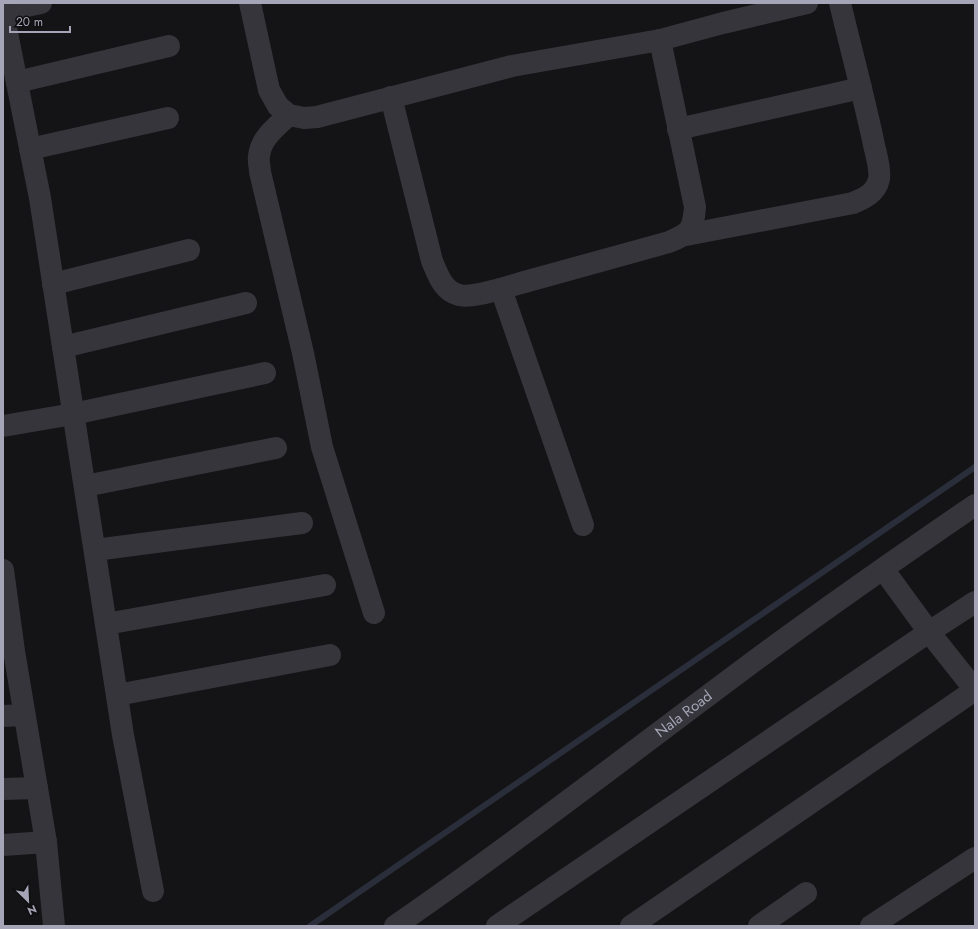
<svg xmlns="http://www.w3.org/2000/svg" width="978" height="929" viewBox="0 0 978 929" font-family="Jost,sans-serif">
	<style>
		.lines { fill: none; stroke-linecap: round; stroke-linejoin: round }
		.stream { stroke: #292e3a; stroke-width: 6 }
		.minor { stroke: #35353b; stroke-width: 22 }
		.labels { text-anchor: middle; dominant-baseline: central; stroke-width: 3.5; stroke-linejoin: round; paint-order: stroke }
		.street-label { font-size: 15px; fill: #a5a5b7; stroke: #0f0f11 }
	</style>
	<rect width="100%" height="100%" fill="#141416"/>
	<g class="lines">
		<path class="stream" d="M 310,926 L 975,467"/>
		<g class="minor">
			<path d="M 250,3 L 269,90 L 278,106 L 289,115 L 304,118 L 317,117 L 512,66 L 660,40 L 723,23 L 807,3"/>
			<path d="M 3,11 L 41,3"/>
			<path d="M 3,13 L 40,198 L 123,735 L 153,891"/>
			<path d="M 17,82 L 169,46"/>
			<path d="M 391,97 L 432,261 C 438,275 443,291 459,295 C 473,299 513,285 528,281 C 575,268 622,255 669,242 C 690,233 693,231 695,207 L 660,40"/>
			<path d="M 289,115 C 276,127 261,138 259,156 C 258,161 260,167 260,172 L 303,353 L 322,447 L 374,613"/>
			<path d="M 678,129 L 861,88"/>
			<path d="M 30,149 L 168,118"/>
			<path d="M 686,235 L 853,203 C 865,198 876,193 879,179 C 881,168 875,152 873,140 C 863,94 851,49 840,3"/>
			<path d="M 53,284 L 189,250"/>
			<path d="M 501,289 L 583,525"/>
			<path d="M 63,347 L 246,303"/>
			<path d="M 3,426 L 73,414 L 265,373"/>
			<path d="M 85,486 L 276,448"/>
			<path d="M 95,550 L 302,523"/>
			<path d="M 883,569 L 929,632 L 975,690"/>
			<path d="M 3,570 L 14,651 L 46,842 L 54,926"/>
			<path d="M 106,624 L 325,585"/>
			<path d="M 117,695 L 330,655"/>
			<path d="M 3,716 L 24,715"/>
			<path d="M 3,789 L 37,788"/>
			<path d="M 3,845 L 46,842"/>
			<path id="s1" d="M 395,926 C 518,841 637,748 757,659 C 829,606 902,555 975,505"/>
			<path d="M 497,926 L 929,632 L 975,602"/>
			<path d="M 631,926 L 975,690"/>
			<path d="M 759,926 L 806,893"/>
			<path d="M 871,926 L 975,858"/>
		</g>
	</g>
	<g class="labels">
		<g class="street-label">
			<text stroke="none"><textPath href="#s1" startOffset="358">Nala Road</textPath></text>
		</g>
	</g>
	<rect width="978" height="929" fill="none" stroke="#a5a5b7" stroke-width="8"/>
	<g transform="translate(28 901) rotate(156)" stroke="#0f0f11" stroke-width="3" paint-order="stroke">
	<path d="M0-3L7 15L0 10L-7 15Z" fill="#a5a5b7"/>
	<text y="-6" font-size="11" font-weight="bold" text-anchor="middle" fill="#a5a5b7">N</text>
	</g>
	<path d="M10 26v6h60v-6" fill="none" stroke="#a5a5b7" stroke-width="2"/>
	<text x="16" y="26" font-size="12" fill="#a5a5b7" stroke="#0f0f11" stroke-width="3" paint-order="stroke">20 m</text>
</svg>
